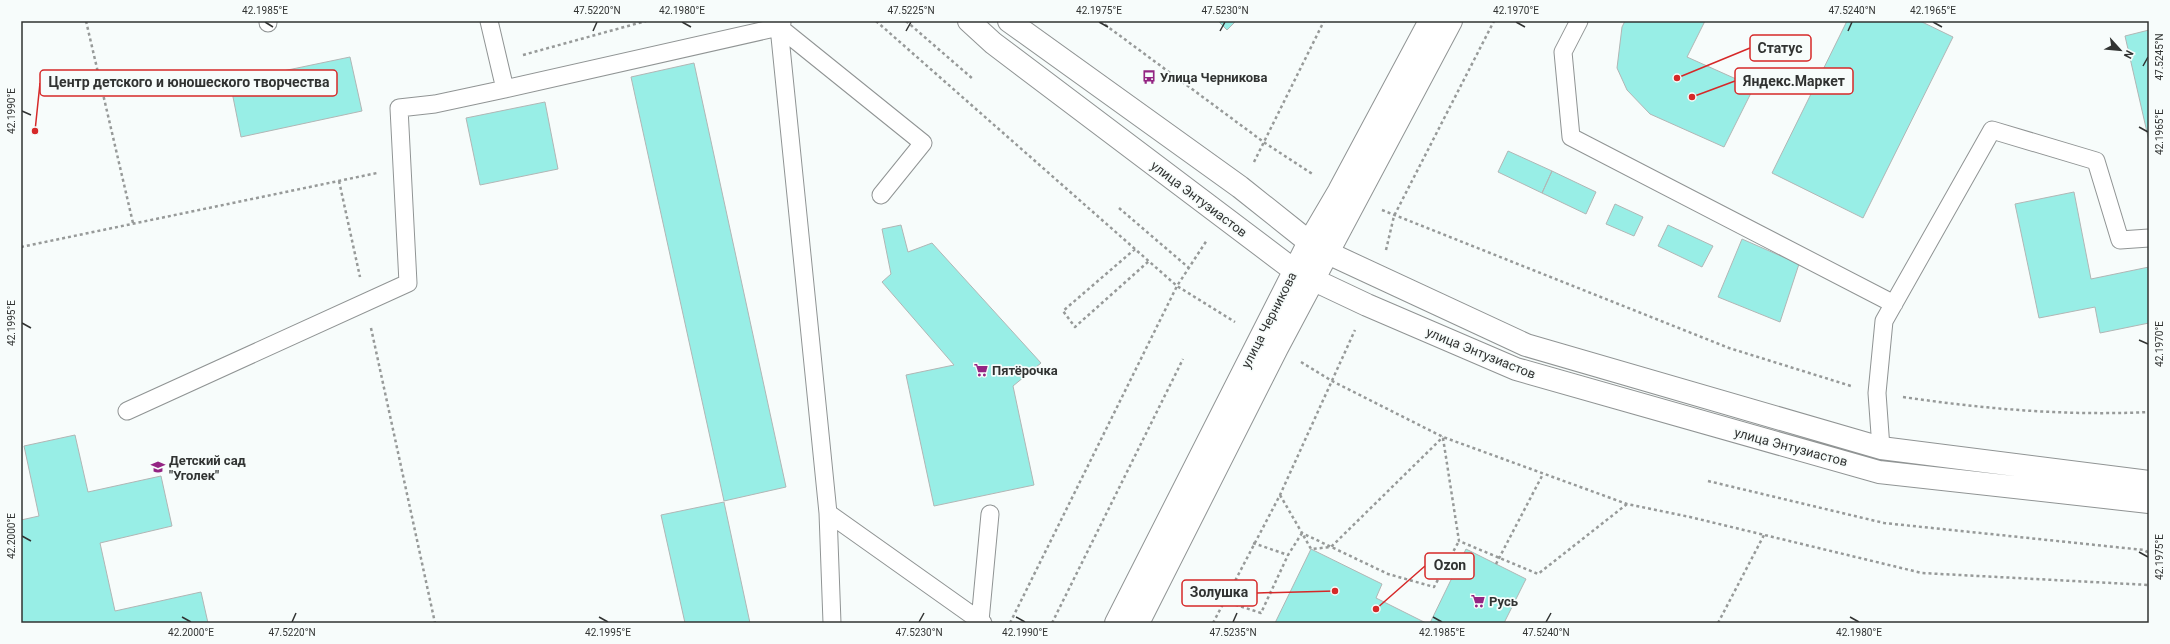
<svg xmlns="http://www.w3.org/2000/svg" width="2170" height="644" viewBox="0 0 2170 644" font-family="Roboto,sans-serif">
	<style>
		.building { fill: #98eee6; stroke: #b1b6b5 }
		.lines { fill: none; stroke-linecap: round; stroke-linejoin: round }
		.service-casing { stroke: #909494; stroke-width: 19 }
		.tertiary-casing { stroke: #909494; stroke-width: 24 }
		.path { stroke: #979a99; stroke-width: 2.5; stroke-dasharray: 3 3; stroke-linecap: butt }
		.service { stroke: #fff; stroke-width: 17 }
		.tertiary { stroke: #fff; stroke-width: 22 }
		.ticks { fill: none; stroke: #313332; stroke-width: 1.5 }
		.labels { text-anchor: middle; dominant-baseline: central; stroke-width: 3.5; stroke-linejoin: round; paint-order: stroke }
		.poi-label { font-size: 13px; font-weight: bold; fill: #313332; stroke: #f7fcfb; text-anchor: start }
		.street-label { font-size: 13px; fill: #313332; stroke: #f7fcfb }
		.leader { fill: none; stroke: #d62828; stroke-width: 1.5 }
		.callout-dot { fill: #d62828; stroke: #f7fcfb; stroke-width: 1.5 }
		.callout { fill: #f7fcfb; stroke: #d62828; stroke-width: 1.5 }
		.callout-label { font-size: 14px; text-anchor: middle; font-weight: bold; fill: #313332 }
		.neatline { fill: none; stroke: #313332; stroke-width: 1.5 }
		.ticks-label { font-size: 10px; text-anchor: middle; fill: #313332 }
	</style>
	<rect width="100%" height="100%" fill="#f7fcfb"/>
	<path class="building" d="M 1218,21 L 1236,21 L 1227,30 Z
		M 1625,21 L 1705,21 L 1687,57 L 1754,87 L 1724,147 L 1650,114 L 1627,90 L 1617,68 L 1622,27 Z
		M 1847,21 L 1920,21 L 1953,37 L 1863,218 L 1772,173 Z
		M 2149,30 L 2149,141 L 2125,36 Z
		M 350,57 L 362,111 L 241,137 L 230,82 Z
		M 694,63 L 786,487 L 724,501 L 631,77 Z
		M 545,102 L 558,169 L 480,185 L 466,118 Z
		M 1508,151 L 1552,171 L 1542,193 L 1498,172 Z
		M 1552,171 L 1596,192 L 1586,214 L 1542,193 Z
		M 2074,192 L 2091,279 L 2149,267 L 2149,323 L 2100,333 L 2095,307 L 2039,318 L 2015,204 Z
		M 1615,204 L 1643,217 L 1634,236 L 1606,224 Z
		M 901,225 L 908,252 L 932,243 L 1041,363 L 1013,386 L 1034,485 L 934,506 L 906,375 L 954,365 L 882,282 L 891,274 L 882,229 Z
		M 1668,225 L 1713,246 L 1702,267 L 1658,246 Z
		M 1742,239 L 1799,264 L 1780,322 L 1718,297 Z
		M 75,435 L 88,492 L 161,476 L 172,526 L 100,543 L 115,611 L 201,592 L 208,623 L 21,623 L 21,520 L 39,516 L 24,446 Z
		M 724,502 L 750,623 L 685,623 L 661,515 Z
		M 1311,549 L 1382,584 L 1376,598 L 1426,623 L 1275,623 Z
		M 1466,549 L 1526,579 L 1504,623 L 1430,623 Z"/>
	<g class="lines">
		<defs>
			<path id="service" d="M 268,21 L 268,23
				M 489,21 L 505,89 L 779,27 L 828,513 L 832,623
				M 1579,21 L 1563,52 L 1571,137 L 1894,304
				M 782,23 L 779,27 L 923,143 L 881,195
				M 127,411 L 408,283 L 399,108 L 435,104 L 505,89
				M 1881,448 L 1877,393 L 1884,321 L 1992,130 L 2096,161 L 2120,240 L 2149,238
				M 828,513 L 983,623
				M 980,621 L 990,514"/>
			<path id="tertiary" d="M 969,21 L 993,43 L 1295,271 L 1367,305 L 1516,369 L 1879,472 L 2149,502
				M 1009,21 L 1240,187 L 1309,242 L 1328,253 L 1526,345 L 1881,448 L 2149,482
				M 1116,623 L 1309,242 L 1339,191 L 1430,21
				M 1138,623 L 1277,348 L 1451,21"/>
		</defs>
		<use href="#service" class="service-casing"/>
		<use href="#tertiary" class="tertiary-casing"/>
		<path class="path" d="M 86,21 L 133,223
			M 876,21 L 1177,286 L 1235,322
			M 906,21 L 973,79
			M 1100,21 L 1265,143 L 1314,175
			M 523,55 L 646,21
			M 1254,162 L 1324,21
			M 339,181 L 360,277
			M 1119,208 L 1189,268
			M 1382,210 L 1729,348 L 1851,386
			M 21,247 L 377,173
			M 1135,249 L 1063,311 L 1075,327 L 1149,261
			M 1386,250 L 1394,216 L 1494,21
			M 371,328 L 435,623
			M 1301,362 L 1332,381 L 1443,437 L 1627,504 L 1690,517 L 1922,573 L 2149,585
			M 1903,397 C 1985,409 2066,416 2149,412
			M 1443,438 L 1459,541 L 1538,574 L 1627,504
			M 1708,481 L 1884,523 L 2144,550 L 2149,553
			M 1280,495 L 1302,533 L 1388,574 L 1434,587 L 1459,541
			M 1253,543 L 1288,555
			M 1496,564 L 1543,474
			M 1224,601 L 1261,613 L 1288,555 L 1302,533 L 1311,549 L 1331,547 L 1443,437
			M 1010,623 L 1177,286 L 1207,240
			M 1052,623 L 1183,359
			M 1213,623 L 1280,495 L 1355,330
			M 1718,623 L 1764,535"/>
		<use href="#service" class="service"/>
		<use href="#tertiary" class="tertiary"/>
	</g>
	<path class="ticks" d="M 265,22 L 273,27M 682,22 L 691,27M 1099,22 L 1108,27M 1516,22 L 1525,27M 1933,22 L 1942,27M 593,31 L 597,22M 906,31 L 911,22M 1220,31 L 1225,22M 1848,31 L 1852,22M 2143,66 L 2148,57M 22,111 L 31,115M 2139,127 L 2148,132M 22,323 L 31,328M 2139,340 L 2148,344M 22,536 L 31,541M 2139,552 L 2148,557M 182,617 L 191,622M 599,617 L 608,622M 1016,617 L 1025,622M 1433,617 L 1442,622M 1850,617 L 1859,622M 292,622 L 296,613M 919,622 L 924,613M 1233,622 L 1237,613M 1546,622 L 1551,613"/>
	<defs>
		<symbol id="bus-bare" viewBox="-9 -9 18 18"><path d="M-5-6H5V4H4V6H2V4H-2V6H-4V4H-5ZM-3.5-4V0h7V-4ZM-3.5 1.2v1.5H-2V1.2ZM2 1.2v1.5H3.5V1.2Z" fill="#942483" stroke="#f7fcfb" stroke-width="2.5" paint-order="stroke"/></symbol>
		<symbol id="supermarket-bare" viewBox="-9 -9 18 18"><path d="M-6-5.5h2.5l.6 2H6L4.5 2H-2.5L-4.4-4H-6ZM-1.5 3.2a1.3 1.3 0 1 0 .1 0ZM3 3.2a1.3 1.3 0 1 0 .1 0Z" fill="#942483" stroke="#f7fcfb" stroke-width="2.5" paint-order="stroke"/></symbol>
		<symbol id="school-bare" viewBox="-9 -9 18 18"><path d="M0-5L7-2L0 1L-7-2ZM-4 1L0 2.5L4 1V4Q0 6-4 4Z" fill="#942483" stroke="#f7fcfb" stroke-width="2.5" paint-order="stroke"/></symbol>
	</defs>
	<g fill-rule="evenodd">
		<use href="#bus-bare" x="1139" y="67" width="20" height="20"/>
		<use href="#supermarket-bare" x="971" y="360" width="20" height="20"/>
		<use href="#school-bare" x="148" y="457" width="20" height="20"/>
		<use href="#supermarket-bare" x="1468" y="591" width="20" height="20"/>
	</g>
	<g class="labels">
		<g class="poi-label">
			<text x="1160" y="77">Улица Черникова</text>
			<text x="992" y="370">Пятёрочка</text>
			<text x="169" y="460">Детский сад<tspan x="169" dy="15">"Уголек"</tspan></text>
			<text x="1489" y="601">Русь</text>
		</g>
		<g class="street-label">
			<text transform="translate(1199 199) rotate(37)">улица Энтузиастов</text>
			<text transform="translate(1269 320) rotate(-63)">улица Черникова</text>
			<text transform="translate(1481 353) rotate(22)">улица Энтузиастов</text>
			<text transform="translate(1791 447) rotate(15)">улица Энтузиастов</text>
		</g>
	</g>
	<path class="leader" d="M1677 78L1750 48M1692 97L1735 81M35 131L40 83M1376 609L1425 566M1335 591L1257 593"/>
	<g class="callout-dot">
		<circle cx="1677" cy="78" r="4"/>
		<circle cx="1692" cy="97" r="4"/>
		<circle cx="35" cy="131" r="4"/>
		<circle cx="1376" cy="609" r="4"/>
		<circle cx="1335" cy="591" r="4"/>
	</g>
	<g class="callout">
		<rect x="1750" y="35" width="61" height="26" rx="4"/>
		<rect x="1735" y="68" width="118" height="26" rx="4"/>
		<rect x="40" y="70" width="297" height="26" rx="4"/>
		<rect x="1425" y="553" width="49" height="26" rx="4"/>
		<rect x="1182" y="580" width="75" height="26" rx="4"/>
	</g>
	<g class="callout-label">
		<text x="1780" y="53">Статус</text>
		<text x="1794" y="86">Яндекс.Маркет</text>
		<text x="189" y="87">Центр детского и юношеского творчества</text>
		<text x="1450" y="570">Ozon</text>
		<text x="1219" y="597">Золушка</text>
	</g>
	<rect width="2170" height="644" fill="none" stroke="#f7fcfb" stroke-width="44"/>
	<g transform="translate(2120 50) rotate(117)" stroke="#f7fcfb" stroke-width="3" paint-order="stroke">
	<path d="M0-3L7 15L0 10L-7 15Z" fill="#313332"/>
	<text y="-6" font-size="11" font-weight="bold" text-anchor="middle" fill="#313332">N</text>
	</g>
	<rect x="22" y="22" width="2126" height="600" class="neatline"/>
	<g class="ticks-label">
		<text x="265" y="14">42.1985°E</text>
		<text x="597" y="14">47.5220°N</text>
		<text x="682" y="14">42.1980°E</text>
		<text x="911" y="14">47.5225°N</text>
		<text x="1099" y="14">42.1975°E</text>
		<text x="1225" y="14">47.5230°N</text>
		<text x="1516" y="14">42.1970°E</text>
		<text x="1852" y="14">47.5240°N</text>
		<text x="1933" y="14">42.1965°E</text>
		<text transform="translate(2159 57) rotate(-90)" y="4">47.5245°N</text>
		<text transform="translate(11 111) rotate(-90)" y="4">42.1990°E</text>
		<text transform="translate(2159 132) rotate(-90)" y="4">42.1965°E</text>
		<text transform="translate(11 323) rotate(-90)" y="4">42.1995°E</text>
		<text transform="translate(2159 344) rotate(-90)" y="4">42.1970°E</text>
		<text transform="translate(11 536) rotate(-90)" y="4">42.2000°E</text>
		<text transform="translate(2159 557) rotate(-90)" y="4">42.1975°E</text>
		<text x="191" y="636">42.2000°E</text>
		<text x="292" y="636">47.5220°N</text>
		<text x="608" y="636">42.1995°E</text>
		<text x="919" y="636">47.5230°N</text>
		<text x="1025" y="636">42.1990°E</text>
		<text x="1233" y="636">47.5235°N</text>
		<text x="1442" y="636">42.1985°E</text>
		<text x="1546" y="636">47.5240°N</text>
		<text x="1859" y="636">42.1980°E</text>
	</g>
</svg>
